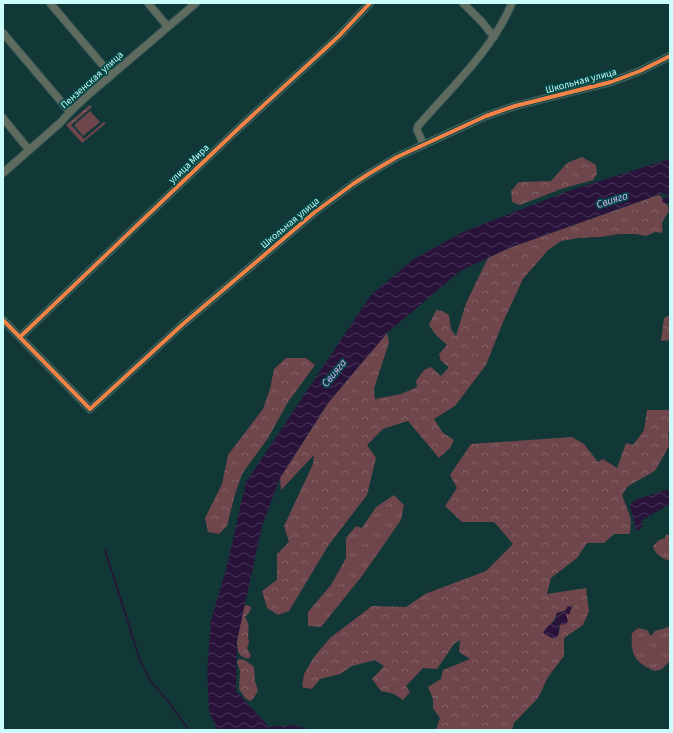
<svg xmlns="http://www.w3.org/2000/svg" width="673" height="733" viewBox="0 0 673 733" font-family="'Source Sans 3',sans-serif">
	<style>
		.grass { fill: url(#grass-tufts) }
		.forest { fill: url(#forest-crowns); fill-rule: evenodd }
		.pitch { fill: #6f464c }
		.water { fill: url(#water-waves) }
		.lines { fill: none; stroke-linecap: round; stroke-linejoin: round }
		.stream { stroke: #2a133b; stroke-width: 1.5 }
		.minor-casing { stroke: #325353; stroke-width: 9 }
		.minor { stroke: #5e6b5e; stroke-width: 7 }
		.cycleway-casing { stroke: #014745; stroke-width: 6 }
		.cycleway { stroke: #f48246; stroke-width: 4 }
		.labels { text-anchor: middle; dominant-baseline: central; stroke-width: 3.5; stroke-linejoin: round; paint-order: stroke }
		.street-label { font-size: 10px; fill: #cafdfa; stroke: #014745 }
		.water-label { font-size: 11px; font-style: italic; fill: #dfb0fc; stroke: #014745 }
	</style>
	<defs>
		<pattern id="grass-tufts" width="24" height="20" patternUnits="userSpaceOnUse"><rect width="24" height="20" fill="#6f464c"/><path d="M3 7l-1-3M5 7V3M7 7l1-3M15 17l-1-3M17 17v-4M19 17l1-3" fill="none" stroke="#826267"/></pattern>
		<pattern id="forest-crowns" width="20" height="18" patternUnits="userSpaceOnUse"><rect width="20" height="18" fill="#6f464c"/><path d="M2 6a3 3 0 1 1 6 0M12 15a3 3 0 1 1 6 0" fill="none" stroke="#826267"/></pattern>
		<pattern id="water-waves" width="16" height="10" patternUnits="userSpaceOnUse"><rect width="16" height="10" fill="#2a133b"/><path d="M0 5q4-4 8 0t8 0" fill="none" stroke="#483658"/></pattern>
	</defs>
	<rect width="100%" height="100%" fill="#113736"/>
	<path class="grass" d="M 394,495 L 404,505 L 401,520 L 362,576 L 321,627 L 308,626 L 308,612 L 331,585 L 346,558 L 346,538 L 356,526 L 362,528 L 376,507 Z
		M 666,534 L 670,536 L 670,561 C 663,559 654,554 653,546 L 659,540 L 665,538 Z
		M 669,627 L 670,628 L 670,661 L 662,669 L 655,671 C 635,663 630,654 632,633 L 638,628 L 647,630 L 651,636 L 655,631 Z"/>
	<path class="forest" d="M 90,105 L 92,107 L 71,125 L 84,139 L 104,122 L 106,123 L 82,143 L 66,125 Z
		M 582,157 L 596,165 L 597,174 L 593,180 L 561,189 L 520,205 L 512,202 L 511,191 L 519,182 L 551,181 L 567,163 Z
		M 658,195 L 661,196 L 664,202 L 668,206 L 669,211 C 667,215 663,219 662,223 C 662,227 663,229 662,233 L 655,232 L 646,236 L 636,234 L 620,234 L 600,237 L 579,238 L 561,241 L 548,250 L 523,279 L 503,322 L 486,365 L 455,406 L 434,419 L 443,433 L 454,440 L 450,448 L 439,458 L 408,421 L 383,429 L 367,445 L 376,458 L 367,495 L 328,546 L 289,611 L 278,615 L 267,608 L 262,591 L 277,580 L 277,554 L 289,542 L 284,526 L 313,464 L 314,455 L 281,490 L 280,478 L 328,403 L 387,333 L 389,342 L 374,389 L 375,399 L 401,394 L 417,387 L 416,381 L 424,370 L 431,367 L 441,376 L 449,367 L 441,361 L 439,354 L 447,345 L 435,334 L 429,325 L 436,310 L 442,311 L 449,315 L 451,329 L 456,336 L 466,303 L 488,258 L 509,248 Z
		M 670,315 L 670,340 L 661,341 L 664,318 Z
		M 286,358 L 306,358 L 315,365 L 288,402 L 268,438 L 242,474 L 235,494 L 227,526 L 219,534 L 208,532 L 205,518 L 222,484 L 228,455 L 263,409 L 270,389 L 274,369 Z
		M 670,408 L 670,430 L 668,432 L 669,446 L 655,471 L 628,486 L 622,495 L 631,519 L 630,534 L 614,534 L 604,543 L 587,543 L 577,558 L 551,578 L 547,594 L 586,588 L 589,611 L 583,625 L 564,638 L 564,656 L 548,677 L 538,698 L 514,723 L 512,730 L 436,730 L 440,718 L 433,708 L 433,699 L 428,687 L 441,679 L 443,670 L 470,659 L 459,652 L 460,640 L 454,644 L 437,669 L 423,668 L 406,686 L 410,692 L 403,700 L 394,694 L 381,691 L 372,679 L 384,666 L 375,660 L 352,666 L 340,674 L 320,679 L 312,689 L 302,687 L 304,674 L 314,657 L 330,638 L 372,606 L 406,607 L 425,594 L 486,571 L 513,544 L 494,522 L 462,522 L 445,506 L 457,488 L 450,475 L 471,444 L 572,437 L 584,444 L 598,462 L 603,459 L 617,468 L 626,443 L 633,445 L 644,430 L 647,410 L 668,410 ZM 573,605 L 569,613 L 566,614 L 563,624 L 560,625 L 559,633 L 543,633 C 549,626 555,621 557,613 L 565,611 Z
		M 244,605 L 250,606 L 251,608 L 249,613 L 245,617 C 252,627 246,634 249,642 L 247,648 L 251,656 L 248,659 L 241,656 L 238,652 L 236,630 Z
		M 239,659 L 245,660 L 254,667 L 255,681 L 258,691 L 252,700 L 250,701 L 245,698 L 239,689 L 240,671 L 237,662 Z"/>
	<path class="pitch" d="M 90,111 L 100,122 L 83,136 L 74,125 Z"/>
	<path class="water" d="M 670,159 L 670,203 L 664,203 L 662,202 L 663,199 L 669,195 L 663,193 L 509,248 L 460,271 L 387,333 L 328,403 L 280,478 L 262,526 L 237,641 L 236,691 L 269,727 L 294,725 L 312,730 L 217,730 L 209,711 L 207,672 L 211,621 L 227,566 L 246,482 L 371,295 L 414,259 L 463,232 L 568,191 Z
		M 670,489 L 670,504 L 642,520 L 643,525 L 638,531 L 635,528 C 635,520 631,514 630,505 L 635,500 Z
		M 574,605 L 570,611 L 570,614 L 566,614 L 568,621 L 566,624 L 559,625 L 559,633 L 557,637 L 552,638 L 543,633 L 548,626 L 555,621 L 557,613 L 565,611 L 568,606 L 571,607 Z"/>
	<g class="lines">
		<path class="stream" d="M 105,550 L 140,660 L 150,680 L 168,701 L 189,730"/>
		<defs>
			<path id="minor" d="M 50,3 L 111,75
				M 148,3 L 168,27
				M 463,3 L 482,22 L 494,37
				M 3,33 L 70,112
				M 3,118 L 29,150
				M 424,145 L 417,130 L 418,126 C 451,88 493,49 512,3
				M 3,173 L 60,123 L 70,112 L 88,95 L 196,3
				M 3,320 L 90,409 L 183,324 L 315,212 L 353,184 L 370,173 L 397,157 L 486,116 L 515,106 L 611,82 L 640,71 L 670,56
				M 20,337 L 240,127 L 339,36 L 370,3"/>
		</defs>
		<use href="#minor" class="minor-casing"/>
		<use href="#minor" class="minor"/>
		<defs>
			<path id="cycleway" d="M 3,320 L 90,409 L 183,324 L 315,212 L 353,184 L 370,173 L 397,157 L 486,116 L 515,106 L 611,82 L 640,71 L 670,56
				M 20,337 L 240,127 L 339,36 L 370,3"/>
		</defs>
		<use href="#cycleway" class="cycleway-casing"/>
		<use href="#cycleway" class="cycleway"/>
	</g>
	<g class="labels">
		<g class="street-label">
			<text transform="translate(92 80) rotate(-42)">Пензенская улица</text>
			<text transform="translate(581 81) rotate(-15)">Школьная улица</text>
			<text transform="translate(189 164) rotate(-44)">улица Мира</text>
			<text transform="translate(290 223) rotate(-40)">Школьная улица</text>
		</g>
		<g class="water-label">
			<text transform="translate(612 200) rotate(-18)">Свияга</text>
			<text transform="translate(334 373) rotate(-51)">Свияга</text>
		</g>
	</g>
	<rect width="673" height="733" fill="none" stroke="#cafdfa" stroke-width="8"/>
</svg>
